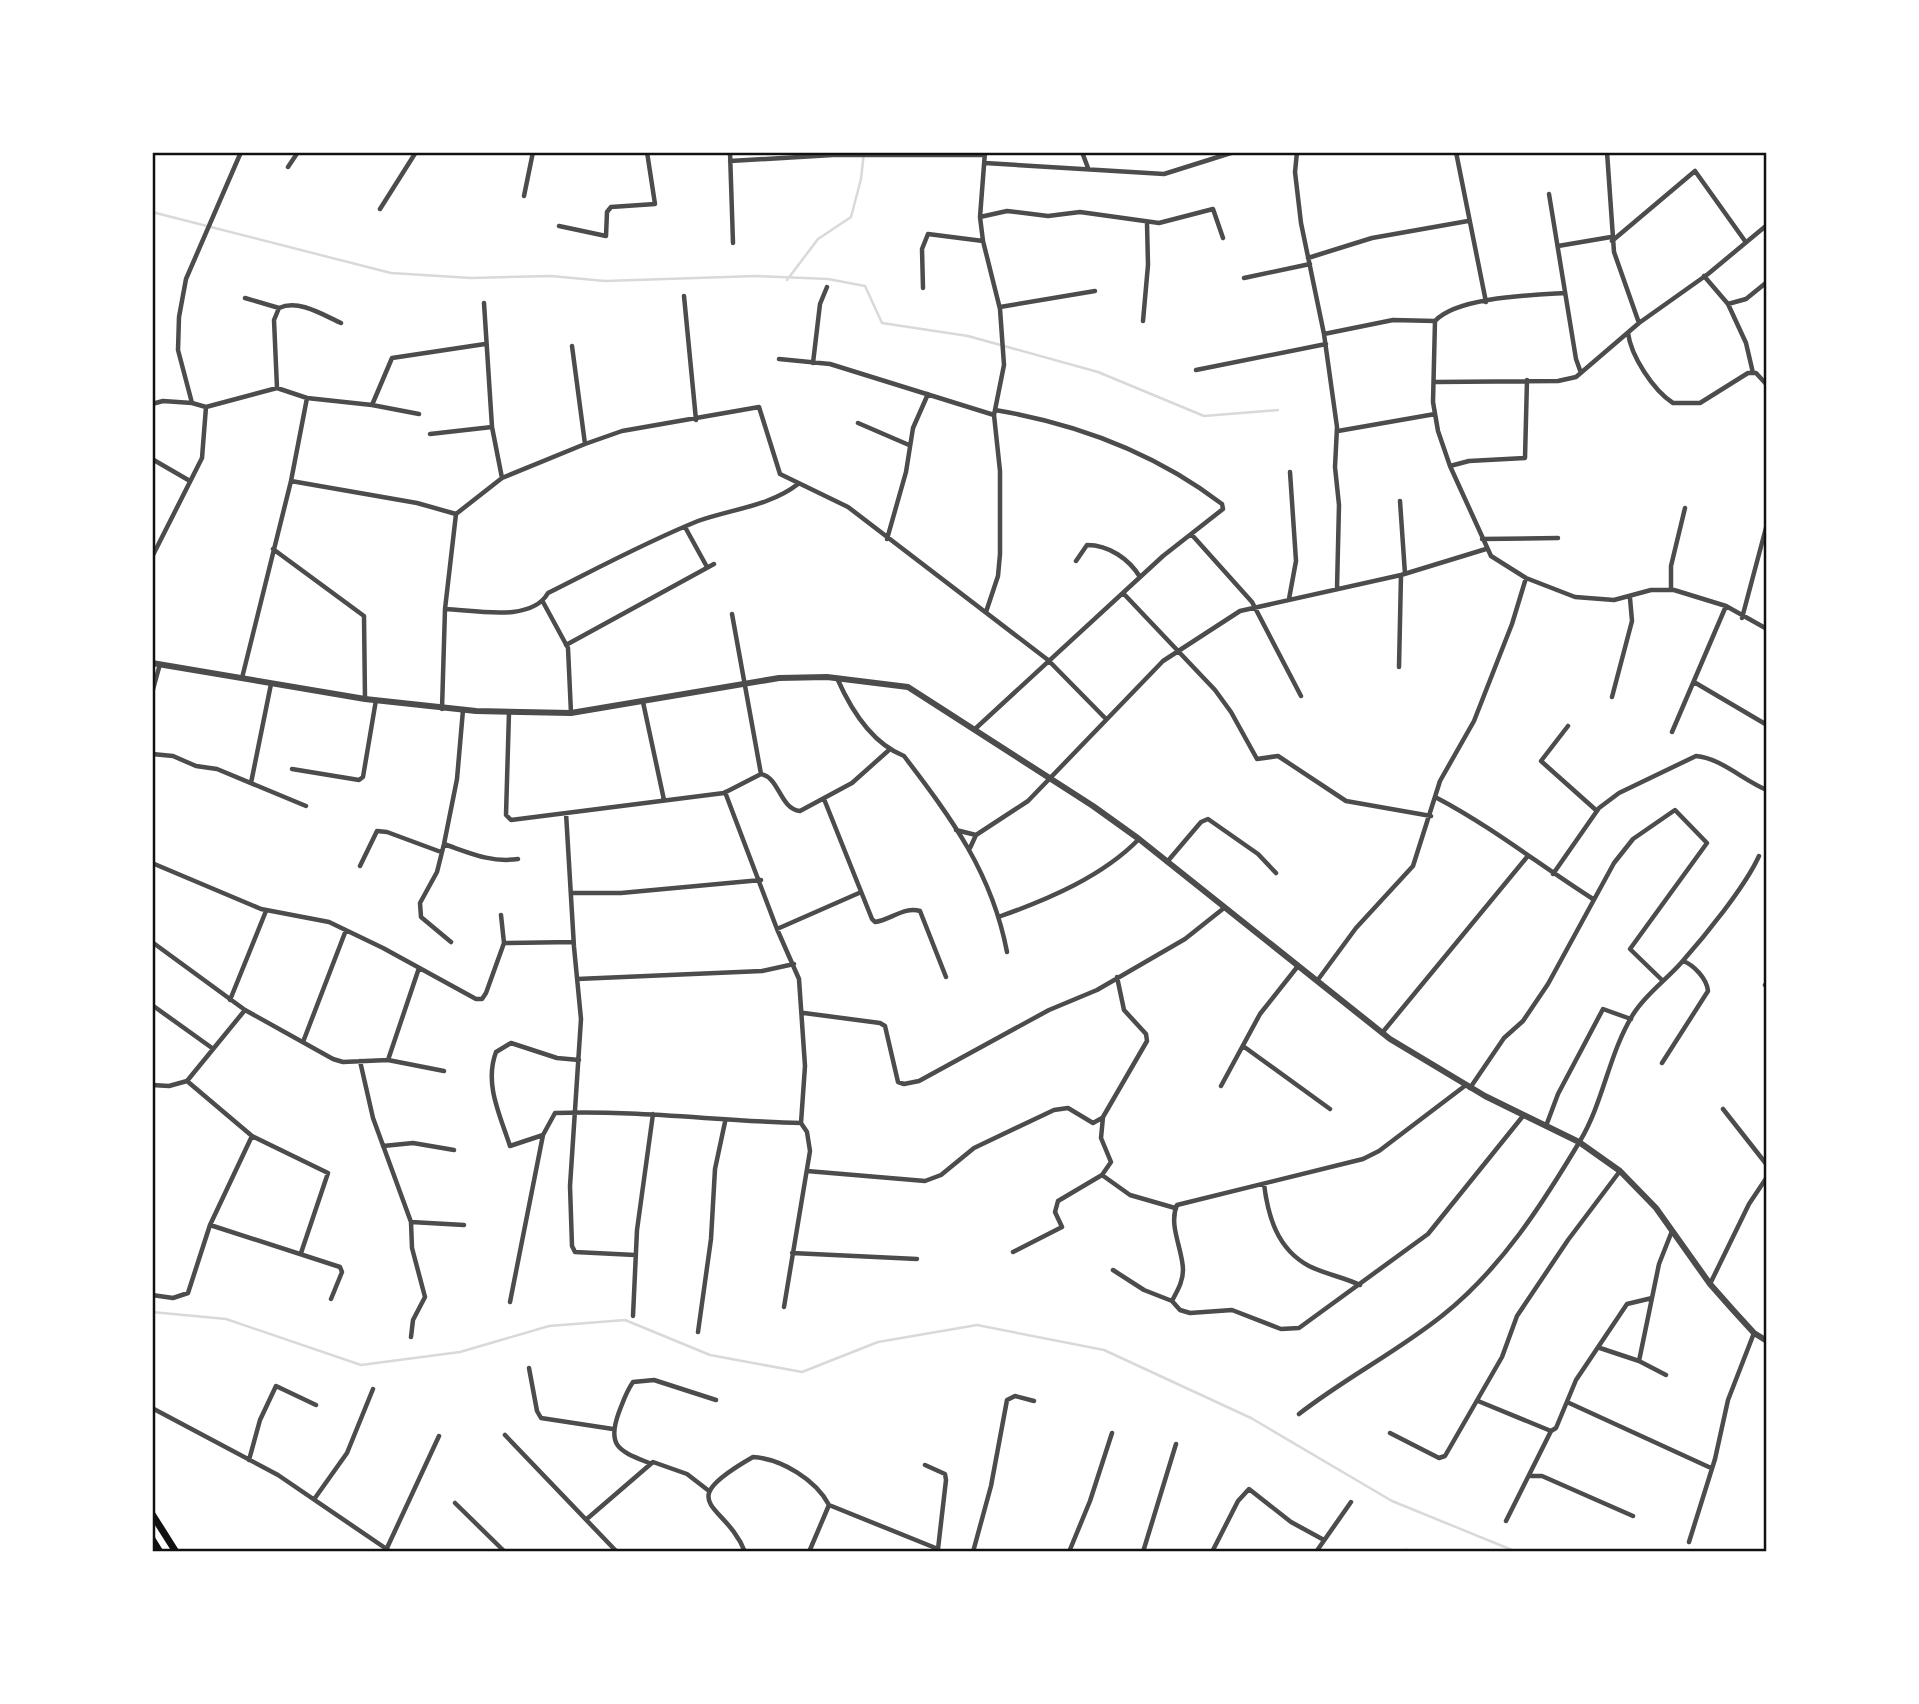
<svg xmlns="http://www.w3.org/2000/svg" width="1919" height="1704" viewBox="0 0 1919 1704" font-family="'Nunito Sans',sans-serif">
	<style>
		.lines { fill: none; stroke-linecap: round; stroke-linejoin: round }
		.stream { stroke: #d9d9d9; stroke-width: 2.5 }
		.minor { stroke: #4c4c4c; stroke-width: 4.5 }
		.tertiary { stroke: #4c4c4c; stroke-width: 6 }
		.primary { stroke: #111; stroke-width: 7 }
		.neatline { fill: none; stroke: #111; stroke-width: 2.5 }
	</style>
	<rect width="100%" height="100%" fill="#fff"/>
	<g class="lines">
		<path class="stream" d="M 152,212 L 391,273 L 471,278 L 551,276 L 605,281 L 756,276 L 828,279 L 865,286 L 882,323 L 968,336 L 1098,372 L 1204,416 L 1278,410
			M 787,280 L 818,239 L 851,217 L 861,179 L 864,152
			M 152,1312 L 226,1319 L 361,1365 L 460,1352 L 549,1326 L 625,1320 L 710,1355 L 802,1372 L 878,1342 L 977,1325 L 1104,1350 L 1251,1418 L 1392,1501 L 1517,1552"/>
		<path class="minor" d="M 730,152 L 733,243
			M 985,152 L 980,217 L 983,241 L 1000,309 L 1004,365 L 994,415 L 1000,471 L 1000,554 L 998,576 L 986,612
			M 1082,152 L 1088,168
			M 1297,152 L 1295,172 L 1301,223 L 1324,334 L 1337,427 L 1335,467 L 1339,505 L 1337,589
			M 1456,152 L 1486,302
			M 1607,152 L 1614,252 L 1639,323
			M 730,161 L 833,155 L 985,155
			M 985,163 L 1164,174 L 1234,152
			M 288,167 L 298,152
			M 1549,194 L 1576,359 L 1581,373
			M 524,196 L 533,152
			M 380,209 L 416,152
			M 980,217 L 1007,211 L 1048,216 L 1080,212 L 1159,223 L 1213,209 L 1223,238
			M 559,226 L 606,236 L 607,212 L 611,207 L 655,204 L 647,152
			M 1612,241 L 1695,171 L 1745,241
			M 1558,246 L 1611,237
			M 1308,258 L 1372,238 L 1468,221
			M 1704,276 L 1728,304 L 1746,299 L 1767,282
			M 1244,278 L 1310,264
			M 923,288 L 922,249 L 928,234 L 983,241
			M 1565,293 C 1532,295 1457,297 1435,321 L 1433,402 L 1438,431 L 1450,466 L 1491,556 L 1526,578 L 1575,597 L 1614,600 L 1651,590 L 1674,590 L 1726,606 L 1767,629
			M 684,296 L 696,420
			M 245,298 L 279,308
			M 484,303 L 492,427 L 502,478
			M 1728,304 L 1746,343 L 1753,373
			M 1000,307 L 1095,291
			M 1143,321 L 1148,265 L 1147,223
			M 1628,333 C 1631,356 1653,390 1673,403 L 1700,403 L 1748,373 L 1756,373 L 1767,385
			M 1324,334 L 1393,320 L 1435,321
			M 572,346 L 585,444
			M 779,359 L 830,364 L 994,415
			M 813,363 L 820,304 L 827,287
			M 1196,370 L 1326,344
			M 1436,382 L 1558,381 L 1576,377 L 1639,323 L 1708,274 L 1767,225
			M 277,388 L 274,320 L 279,308 C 299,299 323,315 341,323
			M 152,404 L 163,401 L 192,403
			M 372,405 L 419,414
			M 206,407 L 277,388 L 307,398 L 372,405 L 392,358 L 485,344
			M 858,423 L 909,445
			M 1338,431 L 1435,414
			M 430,434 L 492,427
			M 152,459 L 190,481
			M 1450,466 L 1469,461 L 1525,458 L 1527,380
			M 291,481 L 417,503 L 456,514 L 502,478 L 585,444 L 622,431 L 759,407 L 780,474 L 848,507 L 1048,660 L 1106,719
			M 1400,501 L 1405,574
			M 685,527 L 707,567
			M 1192,535 L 1252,602 L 1301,696
			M 887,539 L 906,472 L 913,428 L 928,394
			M 1482,539 L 1558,538
			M 273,549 L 364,616 L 365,699
			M 152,557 L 202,458 L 206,407 L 192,403 L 178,350 L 179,317 L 186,279 L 241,152
			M 1076,561 L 1087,545 C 1109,545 1129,559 1140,577
			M 1671,590 L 1671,566 L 1685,508
			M 1123,593 L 1215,690 L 1231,712 L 1257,759 L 1278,756 L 1346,801 L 1431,816
			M 1289,599 L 1296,561 L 1290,472
			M 543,602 L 568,648 L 571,713
			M 445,609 L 456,514
			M 732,614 L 761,774
			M 1742,618 L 1767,524
			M 566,645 L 714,564
			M 1399,667 L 1401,575
			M 242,678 L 291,481 L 307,398
			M 837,678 C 851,710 871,743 904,756 C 952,819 992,873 1007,952
			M 1694,682 L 1767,725
			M 152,693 L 160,664
			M 1612,697 L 1632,621 L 1630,598
			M 643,702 L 664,800
			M 442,709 L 445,609 C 475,610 531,623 548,593 C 598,568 646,542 698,521 C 732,509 770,506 798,484
			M 509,712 L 506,815 L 511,820 L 724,793 L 761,774
			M 1568,726 L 1541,761 L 1597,811
			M 975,729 L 1163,556 L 1223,509 L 1222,504 C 1155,453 1078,424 995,410
			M 1672,732 L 1726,606
			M 152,754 L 173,756 L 196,766 L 217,769 L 306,806
			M 292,769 L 359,780 L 363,777 L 376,700
			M 761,774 C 780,778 779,808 800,811 L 852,783 L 889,750
			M 251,783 L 271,684
			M 725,792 L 777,929 L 799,979 L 805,1066 L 801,1123 L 807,1132 L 810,1151 L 784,1307
			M 1437,798 C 1492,827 1541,866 1593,899
			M 824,799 L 872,919 L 875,922 C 890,920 905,906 920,911 L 946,977
			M 566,813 L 574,947 L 581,1019 L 570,1186 L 572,1246 L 575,1252 L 635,1255
			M 956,830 L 976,835
			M 444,844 C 470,853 491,863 518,859
			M 970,848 L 976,835 L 1028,801 L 1163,661 L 1240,611 L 1401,575 L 1486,549
			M 1167,862 L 1201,822 L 1208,819 L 1258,854 L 1276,873
			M 152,863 L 261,909 L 329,922 L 383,948 L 476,999 L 482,999 L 486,993 L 504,943 L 501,915
			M 360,866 L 377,831 L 387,832 L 441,852
			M 1553,874 L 1599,808 L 1619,793 L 1696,756 C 1721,758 1744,781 1767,790
			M 571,893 L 621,893 L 761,880
			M 1001,916 C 1049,899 1103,876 1139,839
			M 777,929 L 859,893
			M 152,942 L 245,1010 L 333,1059 L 343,1062 L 388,1060 L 444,1071
			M 451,942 L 421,917 L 420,903 L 437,872 L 444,844 L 457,779 L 463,710
			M 504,943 L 573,942
			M 577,979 L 762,971 L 794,964
			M 1317,981 L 1356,928 L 1413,866 L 1440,781 L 1474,721 L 1512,624 L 1526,578
			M 1765,985 L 1767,986
			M 230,1000 L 266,911
			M 152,1005 L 212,1048
			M 804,1013 L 880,1023 L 885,1026 L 898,1082 L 904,1084 L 919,1081 L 1049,1010 L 1097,990 L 1185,939 L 1224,908
			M 1382,1033 L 1527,857
			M 303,1042 L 346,930
			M 1243,1046 L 1330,1109
			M 388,1060 L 419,968
			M 360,1061 L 373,1118 L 411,1222 L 464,1225
			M 1662,1063 L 1708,991 C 1707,979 1694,965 1683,961
			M 187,1081 L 252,1136 L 328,1173 L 301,1253
			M 152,1085 L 169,1086 L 187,1081 L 245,1010
			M 1221,1086 L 1260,1014 L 1298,966
			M 1470,1088 L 1504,1038 L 1523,1021 L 1548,984 L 1614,863 L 1633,839 L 1675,810 L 1707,843 L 1630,949 L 1663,981
			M 1723,1109 L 1767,1165
			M 1546,1126 L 1558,1094 L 1603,1009 L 1631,1019
			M 543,1135 L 510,1146 C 500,1115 484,1084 496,1052 L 511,1043 L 557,1058 L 579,1060
			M 383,1146 L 413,1143 L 454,1150
			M 807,1171 L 925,1181 L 941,1175 L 974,1148 L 1054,1110 L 1068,1108 L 1093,1123 L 1102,1118
			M 1102,1175 L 1130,1195 L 1175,1208
			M 1264,1184 C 1268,1216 1277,1249 1309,1266 C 1325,1274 1343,1277 1360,1285
			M 411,1222 L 412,1248 L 425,1297 L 413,1320 L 411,1337
			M 210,1225 L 340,1267 L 342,1272 L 331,1299
			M 1013,1252 L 1062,1227 L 1055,1212 L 1058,1201 L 1102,1175 L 1111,1162 L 1101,1138 L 1103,1117 L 1147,1041 L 1146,1034 L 1124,1010 L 1117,977
			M 792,1253 L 917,1259
			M 1113,1270 L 1144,1290 L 1172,1301 L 1180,1310 L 1190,1313 L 1232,1310 L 1281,1329 L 1299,1328 L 1428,1234 L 1523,1116
			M 1710,1284 L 1749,1204 L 1767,1177
			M 152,1295 L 173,1298 L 188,1293 L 210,1225 L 252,1136
			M 1172,1301 C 1177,1291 1183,1282 1183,1270 C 1183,1250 1168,1225 1177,1205 L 1363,1159 L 1379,1151 L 1466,1085
			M 510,1302 L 543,1135 L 555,1113 C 637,1110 719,1121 801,1123
			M 633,1316 L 637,1230 L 653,1114
			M 698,1332 L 711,1239 L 715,1169 L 725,1122
			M 1600,1348 L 1639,1361 L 1666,1375
			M 1639,1361 L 1659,1264 L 1672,1231
			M 529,1368 L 537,1411 L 541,1418 L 613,1429
			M 1478,1401 L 1551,1431
			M 1567,1402 L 1711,1468
			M 152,1408 L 278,1475 L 391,1552
			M 1299,1414 C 1345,1378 1397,1352 1443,1315 C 1501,1269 1543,1203 1580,1141 C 1604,1101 1609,1052 1634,1013 C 1646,994 1666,980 1681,963 C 1704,937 1745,887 1759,856
			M 1390,1433 L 1439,1458 L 1445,1456 L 1502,1357 L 1517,1316 L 1568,1240 L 1620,1171
			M 505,1435 L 617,1552
			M 249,1460 L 260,1420 L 276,1386 L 316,1405
			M 649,1463 C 620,1451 606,1447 619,1412 C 623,1402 626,1392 633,1382 L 654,1380 L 716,1400
			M 1531,1476 L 1542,1476 L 1633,1516
			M 315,1498 L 347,1453 L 373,1389
			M 455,1503 L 505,1552
			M 588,1518 L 653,1462 L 687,1474 L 709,1491
			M 1506,1521 L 1551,1431 L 1556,1428 L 1576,1380 L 1627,1304 L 1652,1298
			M 1689,1542 L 1715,1459 L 1728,1400 L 1754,1333
			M 387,1548 L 439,1436
			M 745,1552 C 726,1502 669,1505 753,1457 C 782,1459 816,1480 829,1505 L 938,1549 L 946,1480 L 945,1474 L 925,1465
			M 809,1552 L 829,1505
			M 973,1552 L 991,1486 L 1007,1400 L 1015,1396 L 1034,1401
			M 1069,1552 L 1090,1501 L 1112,1433
			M 1143,1552 L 1176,1444
			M 1212,1552 L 1238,1501 L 1249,1489 L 1291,1522 L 1324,1540
			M 1316,1552 L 1351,1502
			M 1406,1552 L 1406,1551"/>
		<path class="tertiary" d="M 152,663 L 365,699 L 476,711 L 571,713 L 779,678 L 827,677 L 908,687 L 1093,806 L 1139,839 L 1390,1039 L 1485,1096 L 1579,1142 L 1620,1171 L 1656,1208 L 1710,1284 L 1733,1310 L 1754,1333 L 1767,1341"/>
		<path class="primary" d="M 152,1514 L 176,1552
			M 152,1539 L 160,1552"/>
	</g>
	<rect width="1919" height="1704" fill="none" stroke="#ffffff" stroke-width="308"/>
	<rect x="154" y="154" width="1611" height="1396" class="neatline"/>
</svg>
